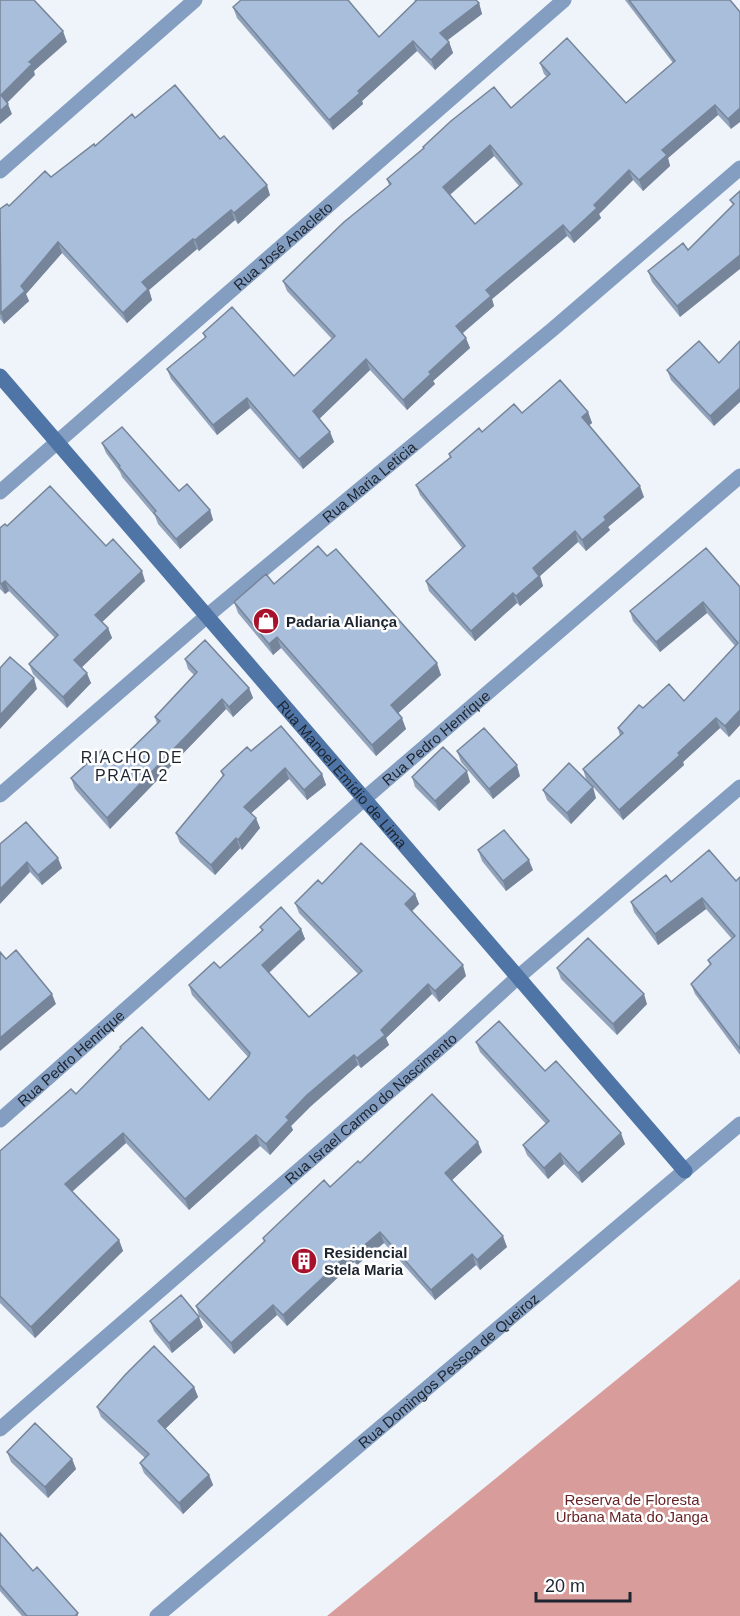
<svg xmlns="http://www.w3.org/2000/svg" width="740" height="1616" viewBox="0 0 740 1616" font-family="Arial,sans-serif">
	<style>
		.forest { fill: #d89d9b }
		.lines { fill: none; stroke-linecap: round; stroke-linejoin: round }
		.street { stroke: #849ec1; stroke-width: 15 }
		.secondary { stroke: #4f74a6; stroke-width: 15 }
		.wall { fill: #91a3bc; fill-rule: evenodd }
		.shaded-wall { fill: #768599 }
		.building { fill: #a9bedb; stroke: #768599; stroke-width: 1.5; fill-rule: evenodd }
		.labels { text-anchor: middle; dominant-baseline: central; stroke-width: 5; stroke-linejoin: round; paint-order: stroke }
		.street-label { font-size: 15px; fill: #1d2530; stroke: #fff }
		.poi-label { font-size: 15px; font-weight: bold; fill: #1d2530; stroke: #fff; text-anchor: start }
		.park-label { font-size: 15px; fill: #661f23; stroke: #fff }
		.neighbourhood-label { font-size: 16px; letter-spacing: 1.5px; fill: #1d2530; stroke: #fff }
	</style>
	<rect width="100%" height="100%" fill="#eff3fa"/>
	<path class="forest" d="M 740,1279 L 740,1616 L 327,1616 Z"/>
	<g class="lines">
		<g class="street">
			<path d="M 0,171 L 195,0"/>
			<path id="s1" d="M 0,492 L 564,0"/>
			<path id="s2" d="M 0,795 L 207,616 L 553,329 L 740,168"/>
			<path id="s3" d="M 0,1120 L 364,799 L 740,476"/>
			<path id="s4" d="M 0,1429 L 449,1040 L 517,978 L 740,787"/>
			<path id="s5" d="M 157,1616 L 740,1124"/>
		</g>
		<path class="secondary" id="s6" d="M 0,376 L 685,1171"/>
	</g>
	<path class="wall" d="M 414,0 L 476,0 L 479,3 L 482,14 L 447,40 L 449,42 L 453,53 L 435,70 L 417,51 L 362,101 L 363,104 L 333,130 L 237,18 L 233,7 L 379,37 L 416,2 Z
		M 625,0 L 730,0 L 731,129 L 718,115 L 668,158 L 670,166 L 643,191 L 633,180 L 599,214 L 601,218 L 574,243 L 567,236 L 492,299 L 494,306 L 463,333 L 470,348 L 433,381 L 435,384 L 407,410 L 370,370 L 319,419 L 330,432 L 334,442 L 303,469 L 250,408 L 217,435 L 171,379 L 167,369 L 205,338 L 203,333 L 294,376 L 332,339 L 287,291 L 283,281 L 389,185 L 387,179 L 511,108 L 547,77 L 544,74 L 540,63 L 626,103 L 673,63 ZM 494,156 L 519,186 L 475,224 L 450,195 Z
		M 135,118 L 270,195 L 238,224 L 235,220 L 199,251 L 197,249 L 149,290 L 152,300 L 127,323 L 62,253 L 26,294 L 29,301 L 4,324 L 0,319 L 0,209 L 9,206 L 51,177 Z
		M 740,191 L 680,317 L 652,282 L 648,271 L 688,250 L 733,205 L 730,200 Z
		M 719,363 L 714,426 L 671,380 L 667,370 Z
		M 588,412 L 592,423 L 589,425 L 644,497 L 608,527 L 610,530 L 586,551 L 578,542 L 540,576 L 543,586 L 520,606 L 517,603 L 475,641 L 429,591 L 426,581 L 462,548 L 420,495 L 416,485 L 450,458 L 449,454 L 482,432 L 522,413 Z
		M 102,443 L 210,510 L 213,520 L 180,549 L 158,524 L 155,516 L 122,477 L 120,472 L 106,453 Z
		M 7,526 L 106,546 L 145,581 L 102,622 L 108,628 L 112,638 L 82,667 L 91,683 L 67,708 L 33,674 L 29,664 L 55,638 L 9,591 L 5,594 L 0,589 L 0,528 Z
		M 327,556 L 441,675 L 398,713 L 406,729 L 376,756 L 281,648 L 273,655 L 238,613 L 234,602 L 274,584 Z
		M 740,587 L 740,725 L 729,737 L 720,728 L 683,762 L 684,765 L 623,820 L 586,779 L 583,769 L 620,736 L 618,728 L 643,708 L 684,701 L 735,646 L 707,613 L 660,652 L 633,621 L 630,611 Z
		M 185,659 L 249,688 L 253,698 L 233,717 L 226,709 L 110,829 L 75,789 L 71,778 L 115,765 L 157,724 L 155,717 L 194,675 L 188,669 Z
		M 251,751 L 322,774 L 326,785 L 307,800 L 289,779 L 251,813 L 260,828 L 242,850 L 240,848 L 215,875 L 180,843 L 176,833 L 223,777 L 221,771 Z
		M 457,751 L 520,776 L 493,799 L 461,762 Z
		M 412,777 L 470,782 L 439,811 L 415,787 Z
		M 543,790 L 596,798 L 571,824 L 547,800 Z
		M 0,844 L 62,868 L 42,885 L 30,872 Z
		M 478,850 L 533,870 L 506,891 L 482,861 Z
		M 740,877 L 740,1055 L 695,994 L 691,984 L 710,965 L 708,960 L 732,939 L 706,909 L 658,945 L 634,912 L 631,902 L 671,882 L 736,881 Z
		M 322,884 L 415,894 L 419,904 L 412,911 L 466,976 L 439,1002 L 432,994 L 386,1038 L 389,1045 L 361,1068 L 358,1065 L 311,1106 L 291,1126 L 293,1130 L 270,1155 L 260,1146 L 189,1210 L 126,1143 L 72,1192 L 119,1240 L 123,1251 L 35,1338 L 0,1303 L 0,1151 L 76,1094 L 209,1100 L 248,1057 L 192,995 L 189,985 L 220,968 L 262,931 L 260,927 L 301,929 L 305,939 L 269,973 L 309,1017 L 358,974 L 299,913 L 295,903 Z
		M 557,968 L 647,1004 L 617,1035 L 561,979 Z
		M 476,1042 L 545,1071 L 625,1144 L 582,1183 L 564,1164 L 548,1179 L 527,1155 L 523,1145 L 546,1124 L 480,1052 Z
		M 482,1152 L 452,1180 L 507,1247 L 480,1270 L 476,1265 L 435,1300 L 384,1243 L 357,1265 L 354,1262 L 287,1326 L 277,1315 L 234,1354 L 199,1316 L 196,1306 L 264,1242 L 263,1238 L 360,1163 Z
		M 150,1321 L 203,1327 L 172,1353 L 154,1331 Z
		M 194,1387 L 198,1397 L 165,1429 L 209,1475 L 213,1485 L 183,1514 L 144,1473 L 140,1463 L 145,1458 L 101,1417 L 97,1407 Z
		M 7,1452 L 72,1459 L 76,1469 L 48,1498 L 11,1462 Z
		M 0,1533 L 33,1571 L 78,1613 L 78,1616 L 22,1616 L 0,1591 Z"/>
	<path class="shaded-wall" d="M 479,3 L 482,14 L 444,43 L 440,33 Z
		M 63,31 L 67,42 L 34,71 L 35,75 L 5,105 L 1,95 L 29,62 Z
		M 413,41 L 417,51 L 362,101 L 363,104 L 333,130 L 329,120 L 358,91 Z
		M 449,42 L 453,53 L 435,70 L 431,60 Z
		M 8,104 L 12,114 L 0,124 L 0,111 Z
		M 715,105 L 718,115 L 668,158 L 670,166 L 643,191 L 639,180 L 662,150 Z
		M 740,108 L 740,122 L 731,129 L 728,119 Z
		M 490,145 L 494,156 L 447,197 L 443,187 Z
		M 629,170 L 633,180 L 599,214 L 601,218 L 574,243 L 570,233 L 594,205 Z
		M 267,185 L 270,195 L 238,224 L 234,213 Z
		M 231,210 L 235,220 L 199,251 L 195,240 Z
		M 563,225 L 567,236 L 492,299 L 494,306 L 459,336 L 456,326 L 486,290 Z
		M 193,239 L 197,249 L 149,290 L 152,300 L 127,323 L 123,313 L 142,282 Z
		M 58,242 L 62,253 L 26,294 L 29,301 L 4,324 L 1,313 L 21,286 Z
		M 740,255 L 740,269 L 680,317 L 677,306 Z
		M 466,338 L 470,348 L 433,381 L 435,384 L 407,410 L 403,400 L 429,372 Z
		M 366,359 L 370,370 L 316,422 L 313,411 Z
		M 740,388 L 740,402 L 714,426 L 710,416 Z
		M 247,398 L 250,408 L 217,435 L 213,425 Z
		M 588,412 L 592,423 L 586,428 L 582,417 Z
		M 330,432 L 334,442 L 303,469 L 299,459 Z
		M 640,486 L 644,497 L 608,527 L 610,530 L 586,551 L 582,540 L 604,517 Z
		M 210,510 L 213,520 L 180,549 L 176,539 Z
		M 575,531 L 578,542 L 540,576 L 543,586 L 520,606 L 516,596 L 533,568 Z
		M 142,571 L 145,581 L 99,625 L 95,615 Z
		M 5,581 L 9,591 L 5,594 L 1,584 Z
		M 513,593 L 517,603 L 475,641 L 471,631 Z
		M 703,602 L 707,613 L 660,652 L 656,642 Z
		M 108,628 L 112,638 L 78,671 L 74,660 Z
		M 277,637 L 281,648 L 273,655 L 269,644 Z
		M 437,663 L 441,675 L 395,716 L 391,705 Z
		M 87,673 L 91,683 L 67,708 L 63,697 Z
		M 34,678 L 37,689 L 0,729 L 0,715 Z
		M 249,688 L 253,698 L 233,717 L 229,707 Z
		M 222,699 L 226,709 L 110,829 L 107,818 Z
		M 740,710 L 740,725 L 729,737 L 725,726 Z
		M 402,718 L 406,729 L 376,756 L 372,745 Z
		M 716,718 L 720,728 L 683,762 L 684,765 L 623,820 L 619,810 L 678,753 Z
		M 517,765 L 520,776 L 493,799 L 489,789 Z
		M 285,768 L 289,779 L 247,817 L 244,807 Z
		M 467,771 L 470,782 L 439,811 L 435,801 Z
		M 322,774 L 326,785 L 307,800 L 304,790 Z
		M 593,787 L 596,798 L 571,824 L 567,813 Z
		M 256,818 L 260,828 L 242,850 L 238,840 Z
		M 236,838 L 240,848 L 215,875 L 211,865 Z
		M 58,858 L 62,868 L 42,885 L 38,875 Z
		M 529,860 L 533,870 L 506,891 L 503,881 Z
		M 27,862 L 30,872 L 0,904 L 0,889 Z
		M 415,894 L 419,904 L 409,914 L 405,904 Z
		M 702,898 L 706,909 L 658,945 L 655,934 Z
		M 301,929 L 305,939 L 266,975 L 262,965 Z
		M 463,965 L 466,976 L 439,1002 L 435,991 Z
		M 428,984 L 432,994 L 386,1038 L 389,1045 L 361,1068 L 357,1058 L 381,1030 Z
		M 52,994 L 56,1004 L 0,1051 L 0,1038 Z
		M 644,994 L 647,1004 L 617,1035 L 613,1024 Z
		M 354,1055 L 358,1065 L 311,1106 L 291,1126 L 293,1130 L 270,1155 L 266,1144 L 286,1117 L 307,1095 Z
		M 123,1133 L 126,1143 L 68,1195 L 65,1184 Z
		M 621,1133 L 625,1144 L 582,1183 L 578,1173 Z
		M 256,1135 L 260,1146 L 189,1210 L 185,1199 Z
		M 478,1142 L 482,1152 L 449,1183 L 445,1173 Z
		M 560,1153 L 564,1164 L 548,1179 L 544,1168 Z
		M 380,1232 L 384,1243 L 357,1265 L 353,1255 Z
		M 503,1236 L 507,1247 L 480,1270 L 477,1260 Z
		M 119,1240 L 123,1251 L 35,1338 L 31,1327 Z
		M 350,1252 L 354,1262 L 287,1326 L 283,1315 Z
		M 472,1254 L 476,1265 L 435,1300 L 431,1290 Z
		M 273,1305 L 277,1315 L 234,1354 L 231,1343 Z
		M 199,1317 L 203,1327 L 172,1353 L 169,1343 Z
		M 194,1387 L 198,1397 L 162,1432 L 158,1421 Z
		M 72,1459 L 76,1469 L 48,1498 L 45,1487 Z
		M 209,1475 L 213,1485 L 183,1514 L 179,1503 Z"/>
	<path class="building" d="M 0,0 L 34,0 L 63,31 L 29,62 L 32,64 L 1,95 L 8,104 L 0,111 Z
		M 241,0 L 348,0 L 379,37 L 417,0 L 476,0 L 479,3 L 440,33 L 449,42 L 431,60 L 413,41 L 358,91 L 360,93 L 329,120 L 233,7 Z
		M 629,0 L 730,0 L 740,12 L 740,108 L 728,119 L 715,105 L 662,150 L 667,155 L 639,180 L 629,170 L 594,205 L 597,208 L 570,233 L 563,225 L 486,290 L 491,296 L 456,326 L 466,338 L 429,372 L 431,374 L 403,400 L 366,359 L 313,411 L 330,432 L 299,459 L 247,398 L 213,425 L 167,369 L 206,337 L 203,333 L 232,307 L 294,376 L 335,336 L 283,281 L 344,222 L 391,184 L 387,179 L 424,148 L 423,147 L 451,121 L 494,87 L 511,108 L 550,74 L 540,63 L 567,38 L 626,103 L 675,61 ZM 490,145 L 522,184 L 475,224 L 443,187 Z
		M 175,85 L 220,139 L 224,136 L 267,185 L 234,213 L 231,210 L 195,240 L 193,239 L 142,282 L 148,289 L 123,313 L 58,242 L 21,286 L 25,291 L 1,313 L 0,209 L 7,204 L 9,206 L 45,171 L 51,177 L 94,144 L 95,146 L 132,114 L 135,118 Z
		M 740,191 L 740,255 L 677,306 L 648,271 L 683,243 L 688,250 L 734,204 L 730,200 Z
		M 699,341 L 719,363 L 740,341 L 740,388 L 710,416 L 667,370 Z
		M 560,380 L 588,412 L 582,417 L 640,486 L 604,517 L 606,520 L 582,540 L 575,531 L 533,568 L 539,576 L 516,596 L 513,593 L 471,631 L 426,581 L 465,546 L 416,485 L 451,457 L 449,454 L 479,428 L 482,432 L 514,404 L 522,413 Z
		M 122,427 L 179,491 L 187,484 L 210,510 L 176,539 L 154,513 L 156,511 L 119,467 L 120,466 L 102,443 Z
		M 50,486 L 106,546 L 113,539 L 142,571 L 95,615 L 108,628 L 74,660 L 87,673 L 63,697 L 29,664 L 58,635 L 5,581 L 1,584 L 0,583 L 0,528 L 5,524 L 7,526 Z
		M 318,546 L 327,556 L 336,549 L 437,663 L 391,705 L 402,718 L 372,745 L 277,637 L 269,644 L 234,602 L 266,574 L 274,584 Z
		M 706,548 L 740,587 L 740,710 L 725,726 L 716,718 L 678,753 L 680,755 L 619,810 L 583,769 L 623,733 L 618,728 L 639,705 L 643,708 L 669,684 L 684,701 L 738,643 L 703,602 L 656,642 L 630,611 Z
		M 205,640 L 249,688 L 229,707 L 222,699 L 107,818 L 71,778 L 102,750 L 115,765 L 160,721 L 155,717 L 197,672 L 185,659 Z
		M 10,657 L 34,678 L 0,715 L 0,668 Z
		M 281,726 L 322,774 L 304,790 L 285,768 L 244,807 L 256,818 L 238,840 L 236,838 L 211,865 L 176,833 L 224,775 L 221,771 L 247,747 L 251,751 Z
		M 484,728 L 517,765 L 489,789 L 457,751 Z
		M 443,747 L 467,771 L 435,801 L 412,777 Z
		M 569,763 L 593,787 L 567,813 L 543,790 Z
		M 26,822 L 58,858 L 38,875 L 27,862 L 0,889 L 0,844 Z
		M 504,830 L 529,860 L 503,881 L 478,850 Z
		M 361,843 L 415,894 L 405,904 L 463,965 L 435,991 L 428,984 L 381,1030 L 385,1035 L 357,1058 L 354,1055 L 307,1095 L 286,1117 L 289,1120 L 266,1144 L 256,1135 L 185,1199 L 123,1133 L 65,1184 L 119,1240 L 31,1327 L 0,1296 L 0,1151 L 71,1089 L 76,1094 L 121,1048 L 120,1047 L 142,1027 L 209,1100 L 249,1056 L 250,1053 L 189,985 L 214,962 L 220,968 L 263,930 L 260,927 L 281,907 L 301,929 L 262,965 L 309,1017 L 362,971 L 295,903 L 318,880 L 322,884 Z
		M 709,850 L 736,881 L 740,877 L 740,1049 L 691,984 L 711,964 L 708,960 L 735,936 L 702,898 L 655,934 L 631,902 L 666,875 L 671,882 Z
		M 588,938 L 644,994 L 613,1024 L 557,968 Z
		M 16,950 L 52,994 L 0,1038 L 0,952 L 6,959 Z
		M 499,1021 L 545,1071 L 556,1061 L 621,1133 L 578,1173 L 560,1153 L 544,1168 L 523,1145 L 549,1121 L 476,1042 Z
		M 432,1094 L 478,1142 L 445,1173 L 503,1236 L 477,1260 L 472,1254 L 431,1290 L 380,1232 L 353,1255 L 350,1252 L 283,1315 L 273,1305 L 231,1343 L 196,1306 L 265,1241 L 263,1238 L 324,1180 L 330,1187 L 358,1161 L 360,1163 Z
		M 181,1295 L 199,1317 L 169,1343 L 150,1321 Z
		M 154,1346 L 194,1387 L 158,1421 L 209,1475 L 179,1503 L 140,1463 L 149,1454 L 97,1407 L 125,1375 Z
		M 35,1423 L 72,1459 L 45,1487 L 7,1452 Z
		M 0,1533 L 33,1571 L 37,1567 L 78,1613 L 75,1616 L 27,1616 L 0,1585 Z"/>
	<defs>
		<symbol id="shop-disc" viewBox="-11 -11 22 22"><circle r="9.5" fill="#a8112b" stroke="#fff"/><path d="M-5-2.5h2.3a2.7 3.5 0 0 1 5.4 0H5L5.5 6h-11ZM-1.5-2.5h3a1.5 2.3 0 0 0-3 0Z" fill="#fff"/></symbol>
		<symbol id="building-disc" viewBox="-11 -11 22 22"><circle r="9.5" fill="#a8112b" stroke="#fff"/><path d="M-4-6H4V6H1V3H-1V6H-4ZM-2.5-4.3h1.7v1.8h-1.7ZM.8-4.3h1.7v1.8H.8ZM-2.5-1h1.7V.8h-1.7ZM.8-1h1.7V.8H.8Z" fill="#fff"/></symbol>
	</defs>
	<g fill-rule="evenodd">
		<use href="#shop-disc" x="251" y="606" width="30" height="30"/>
		<use href="#building-disc" x="289" y="1246" width="30" height="30"/>
	</g>
	<g class="labels">
		<g class="street-label">
			<text stroke="none"><textPath href="#s1" startOffset="375">Rua José Anacleto</textPath></text>
			<text stroke="none"><textPath href="#s2" startOffset="484">Rua Maria Leticia</textPath></text>
			<text stroke="none"><textPath href="#s3" startOffset="580">Rua Pedro Henrique</textPath></text>
			<text stroke="none"><textPath href="#s6" startOffset="525">Rua Manoel Emídio de Lima</textPath></text>
			<text stroke="none"><textPath href="#s3" startOffset="94">Rua Pedro Henrique</textPath></text>
			<text stroke="none"><textPath href="#s4" startOffset="490">Rua Israel Carmo do Nascimento</textPath></text>
			<text stroke="none"><textPath href="#s5" startOffset="381">Rua Domingos Pessoa de Queiroz</textPath></text>
		</g>
		<g class="poi-label">
			<text x="286" y="621">Padaria Aliança</text>
			<text x="324" y="1252">Residencial<tspan x="324" dy="17">Stela Maria</tspan></text>
		</g>
		<g class="park-label">
			<text x="632" y="1499">Reserva de Floresta<tspan x="632" dy="17">Urbana Mata do Janga</tspan></text>
		</g>
		<g class="neighbourhood-label">
			<text x="132" y="757">RIACHO DE<tspan x="132" dy="18">PRATA 2</tspan></text>
		</g>
	</g>
	<path d="M536 1592v9h94v-9" fill="none" stroke="#1d2530" stroke-width="3"/>
	<text x="545" y="1592" font-size="18" fill="#1d2530" stroke="#ffffff" stroke-width="4.5" paint-order="stroke">20 m</text>
</svg>
